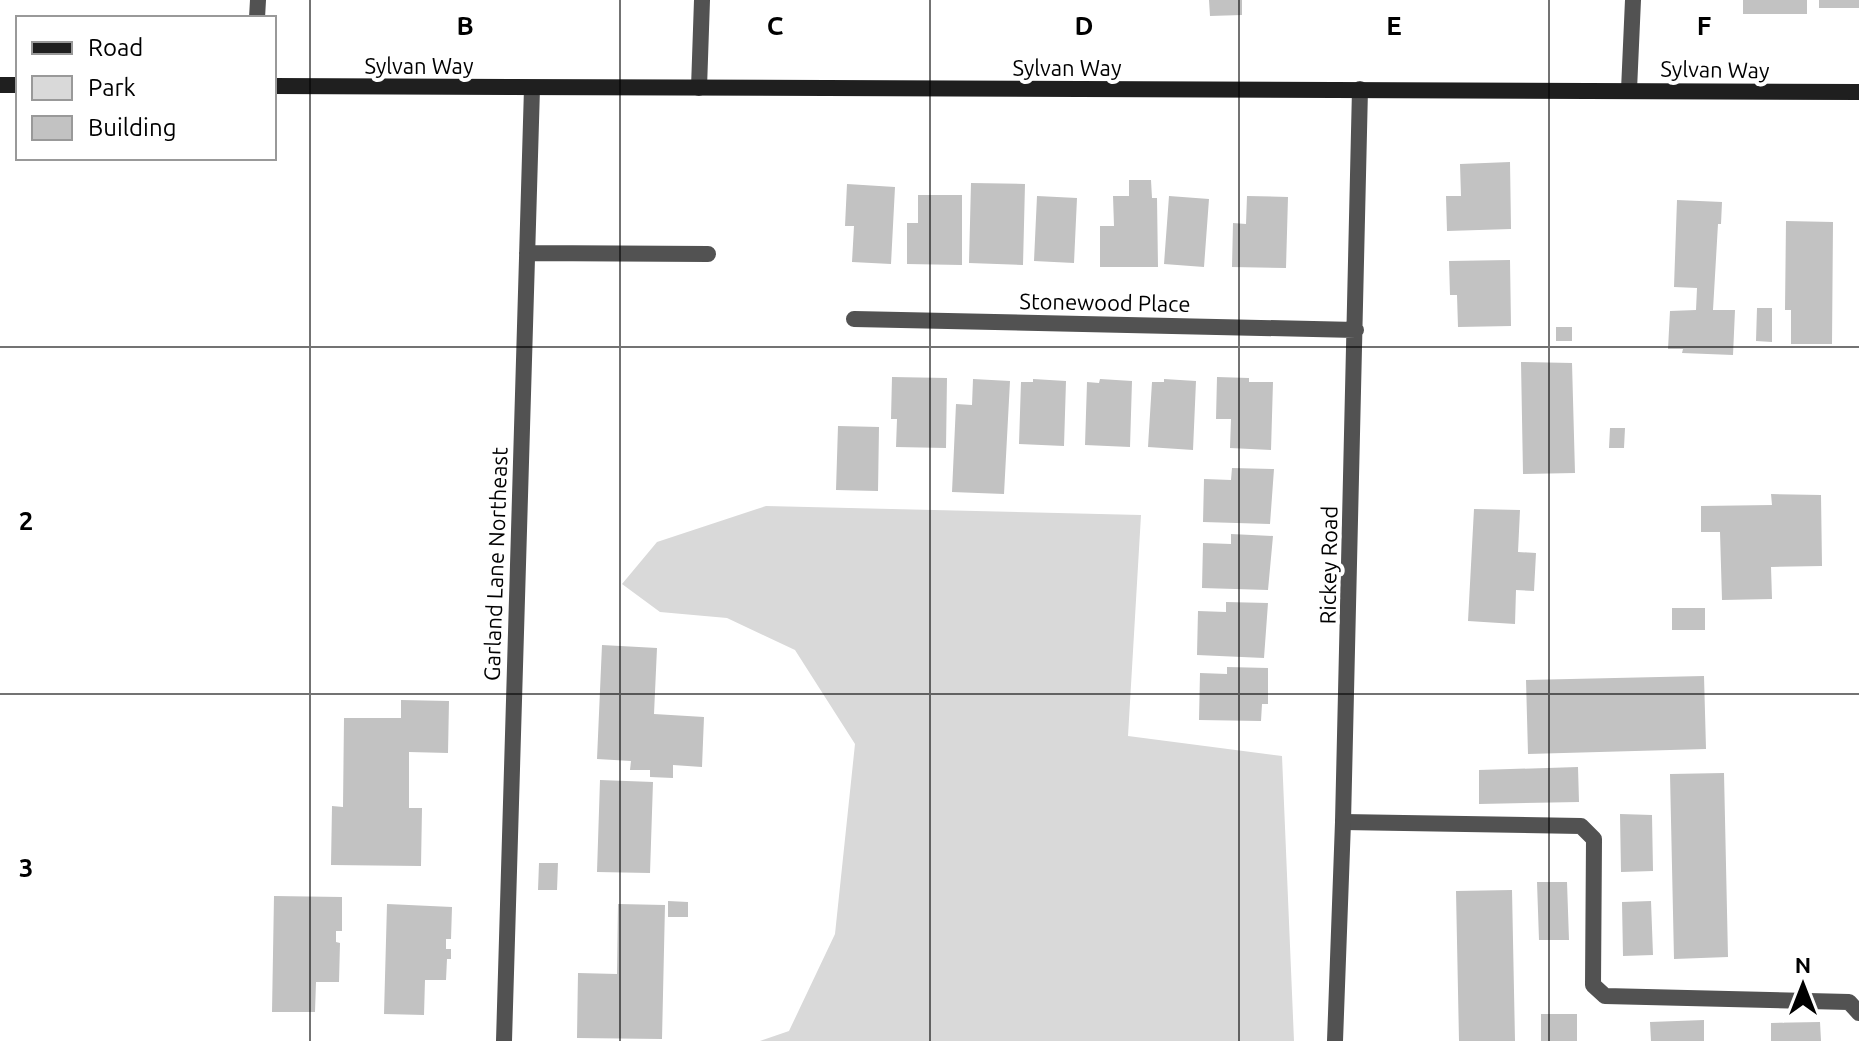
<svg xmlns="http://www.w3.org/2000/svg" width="1859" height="1041" viewBox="0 0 1859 1041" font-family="Ubuntu,sans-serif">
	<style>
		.green { fill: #d9d9d9 }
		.building { fill: #c2c2c2 }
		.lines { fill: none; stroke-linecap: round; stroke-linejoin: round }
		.service { stroke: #525252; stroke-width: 16 }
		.minor { stroke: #525252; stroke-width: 16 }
		.secondary { stroke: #1f1f1f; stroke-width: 16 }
		.grid { fill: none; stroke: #000; stroke-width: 2; stroke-opacity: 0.55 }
		.labels { text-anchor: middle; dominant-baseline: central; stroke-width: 8; stroke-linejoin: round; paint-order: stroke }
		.street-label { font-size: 22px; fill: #000; stroke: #fff }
		.grid-label { font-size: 26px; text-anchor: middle; font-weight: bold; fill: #000; stroke: #fff; stroke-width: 8; stroke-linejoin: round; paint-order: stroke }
	</style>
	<rect width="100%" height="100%" fill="#fff"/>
	<path class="green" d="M 766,506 L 1141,515 L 1128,736 L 1282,756 L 1294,1041 L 760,1041 L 789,1031 L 835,934 L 855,744 L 795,650 L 727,618 L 660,612 L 622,584 L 657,542 Z"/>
	<path class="building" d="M 1209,0 L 1242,0 L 1242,15 L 1210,16 Z
		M 1743,0 L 1807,0 L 1807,14 L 1743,14 Z
		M 1819,0 L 1859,0 L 1859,8 L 1819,8 Z
		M 1510,162 L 1511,229 L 1447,231 L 1446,196 L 1461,196 L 1460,164 Z
		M 1129,180 L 1151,180 L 1152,198 L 1157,198 L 1158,267 L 1100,267 L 1100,226 L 1114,226 L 1113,196 L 1129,196 Z
		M 971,183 L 1025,184 L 1023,265 L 969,263 Z
		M 847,184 L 895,187 L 891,264 L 852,262 L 854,226 L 845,226 Z
		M 918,195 L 962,195 L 962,265 L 907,264 L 907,223 L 918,223 Z
		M 1037,196 L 1077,198 L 1074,263 L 1034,261 Z
		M 1169,196 L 1209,199 L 1204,267 L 1164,264 Z
		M 1247,196 L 1288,197 L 1286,268 L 1232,267 L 1233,223 L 1246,224 Z
		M 1677,200 L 1722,202 L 1721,224 L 1718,224 L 1713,310 L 1735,310 L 1733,355 L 1682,353 L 1683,349 L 1668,349 L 1670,311 L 1696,310 L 1697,288 L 1674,287 Z
		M 1786,221 L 1833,222 L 1832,344 L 1791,344 L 1791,310 L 1785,310 Z
		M 1510,260 L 1511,326 L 1458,327 L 1457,295 L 1450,295 L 1449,261 Z
		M 1757,308 L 1772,308 L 1772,342 L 1756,341 Z
		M 1556,327 L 1572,327 L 1572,341 L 1556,341 Z
		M 1521,362 L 1572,363 L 1575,473 L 1523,474 Z
		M 892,377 L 947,378 L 946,448 L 896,447 L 897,419 L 891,419 Z
		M 1217,377 L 1249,378 L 1249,382 L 1273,382 L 1271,450 L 1230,448 L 1231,419 L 1216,419 Z
		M 973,379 L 1010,381 L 1004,494 L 952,492 L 956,404 L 972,405 Z
		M 1033,379 L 1066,381 L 1064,446 L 1019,444 L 1021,382 L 1033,382 Z
		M 1100,379 L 1132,381 L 1130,447 L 1085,445 L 1087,382 L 1099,383 Z
		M 1164,379 L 1196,381 L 1193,450 L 1148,447 L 1152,382 L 1164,382 Z
		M 838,426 L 879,427 L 878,491 L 836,490 Z
		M 1610,428 L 1625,428 L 1624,448 L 1609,448 Z
		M 1232,468 L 1274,469 L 1270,524 L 1203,522 L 1204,479 L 1231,480 Z
		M 1771,494 L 1821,495 L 1822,566 L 1771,567 L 1772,599 L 1722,600 L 1720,532 L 1701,532 L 1701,506 L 1772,505 Z
		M 1474,509 L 1520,510 L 1518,552 L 1536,553 L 1534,591 L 1516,590 L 1515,624 L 1468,621 Z
		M 1231,534 L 1273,536 L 1268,590 L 1202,588 L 1203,543 L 1231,544 Z
		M 1226,602 L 1268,603 L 1264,658 L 1197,655 L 1198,611 L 1226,612 Z
		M 1672,608 L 1705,608 L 1705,630 L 1672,630 Z
		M 602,645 L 657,648 L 654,714 L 704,717 L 702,767 L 673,765 L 673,778 L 650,777 L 650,770 L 630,770 L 631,761 L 597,759 Z
		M 1227,667 L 1268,668 L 1268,704 L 1262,704 L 1261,721 L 1199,720 L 1200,673 L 1227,674 Z
		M 1704,676 L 1706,749 L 1528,754 L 1526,680 Z
		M 401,700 L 449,701 L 448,753 L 409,752 L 409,808 L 422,808 L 421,866 L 331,865 L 332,806 L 343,807 L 344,718 L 401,718 Z
		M 1578,767 L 1579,802 L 1479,804 L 1479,770 Z
		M 1724,773 L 1728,957 L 1674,959 L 1670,774 Z
		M 600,780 L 653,782 L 650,873 L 597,872 Z
		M 1620,814 L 1652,815 L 1653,871 L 1621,872 Z
		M 539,863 L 558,863 L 557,890 L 538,890 Z
		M 1537,882 L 1567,882 L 1569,940 L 1539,940 Z
		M 1512,890 L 1515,1041 L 1459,1041 L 1456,891 Z
		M 274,896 L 342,897 L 342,931 L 336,931 L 336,942 L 340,943 L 339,982 L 316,982 L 315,1012 L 272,1012 Z
		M 668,901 L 688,902 L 688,917 L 668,917 Z
		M 1651,901 L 1653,955 L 1623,956 L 1622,902 Z
		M 387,904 L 452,907 L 451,939 L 446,939 L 446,949 L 451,949 L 451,959 L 447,959 L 446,980 L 425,980 L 424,1015 L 384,1014 Z
		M 618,904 L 665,905 L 662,1039 L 577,1038 L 578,973 L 617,974 Z
		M 1541,1014 L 1577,1014 L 1577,1041 L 1541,1041 Z
		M 1704,1020 L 1704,1041 L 1651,1041 L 1650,1022 Z
		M 1820,1022 L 1821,1041 L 1771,1041 L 1771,1023 Z"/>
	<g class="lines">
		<path class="service" d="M 1343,822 L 1581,826 L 1594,839 L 1593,985 L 1605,996 L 1849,1002 L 1859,1013"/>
		<path class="minor" d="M 257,18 L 258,0
			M 699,88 L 702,0
			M 1629,90 L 1633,0
			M 527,253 L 708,254
			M 854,319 L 1356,330
			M 504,1041 L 532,88
			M 1335,1041 L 1343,822 L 1360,89"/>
		<path class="secondary" d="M 0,85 L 18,85
			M 274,86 L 1859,92"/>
	</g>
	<path class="grid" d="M 310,0 L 310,1041M 620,0 L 620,1041M 930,0 L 930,1041M 1239,0 L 1239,1041M 1549,0 L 1549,1041M 0,347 L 1859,347M 0,694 L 1859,694"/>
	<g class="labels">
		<g class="street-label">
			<text x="419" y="65">Sylvan Way</text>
			<text x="1067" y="67">Sylvan Way</text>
			<text transform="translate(1715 69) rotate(1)">Sylvan Way</text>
			<text transform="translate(1105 302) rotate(1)">Stonewood Place</text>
			<text transform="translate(495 564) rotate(-88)">Garland Lane Northeast</text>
			<text transform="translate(1328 565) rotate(-89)">Rickey Road</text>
		</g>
	</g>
	<g class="grid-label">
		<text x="465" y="35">B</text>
		<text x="775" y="35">C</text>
		<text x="1084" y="35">D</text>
		<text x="1394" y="35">E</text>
		<text x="1704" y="35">F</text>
		<text x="26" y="530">2</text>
		<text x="26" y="877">3</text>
	</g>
	<rect x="16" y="16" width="260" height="144" fill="#ffffff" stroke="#999999" stroke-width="2"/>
	<rect x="32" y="42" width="40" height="12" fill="#1f1f1f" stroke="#999999" stroke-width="2"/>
	<text x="88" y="56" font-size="24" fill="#000000">Road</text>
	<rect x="32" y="76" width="40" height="24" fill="#d9d9d9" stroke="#999999" stroke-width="2"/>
	<text x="88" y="96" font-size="24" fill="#000000">Park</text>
	<rect x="32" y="116" width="40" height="24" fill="#c2c2c2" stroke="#999999" stroke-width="2"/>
	<text x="88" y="136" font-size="24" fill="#000000">Building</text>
	<g transform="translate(1803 985)" stroke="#ffffff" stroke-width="6" paint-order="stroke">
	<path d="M0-6L14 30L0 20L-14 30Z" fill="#000000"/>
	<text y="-12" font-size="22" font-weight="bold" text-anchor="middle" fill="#000000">N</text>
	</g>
</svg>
